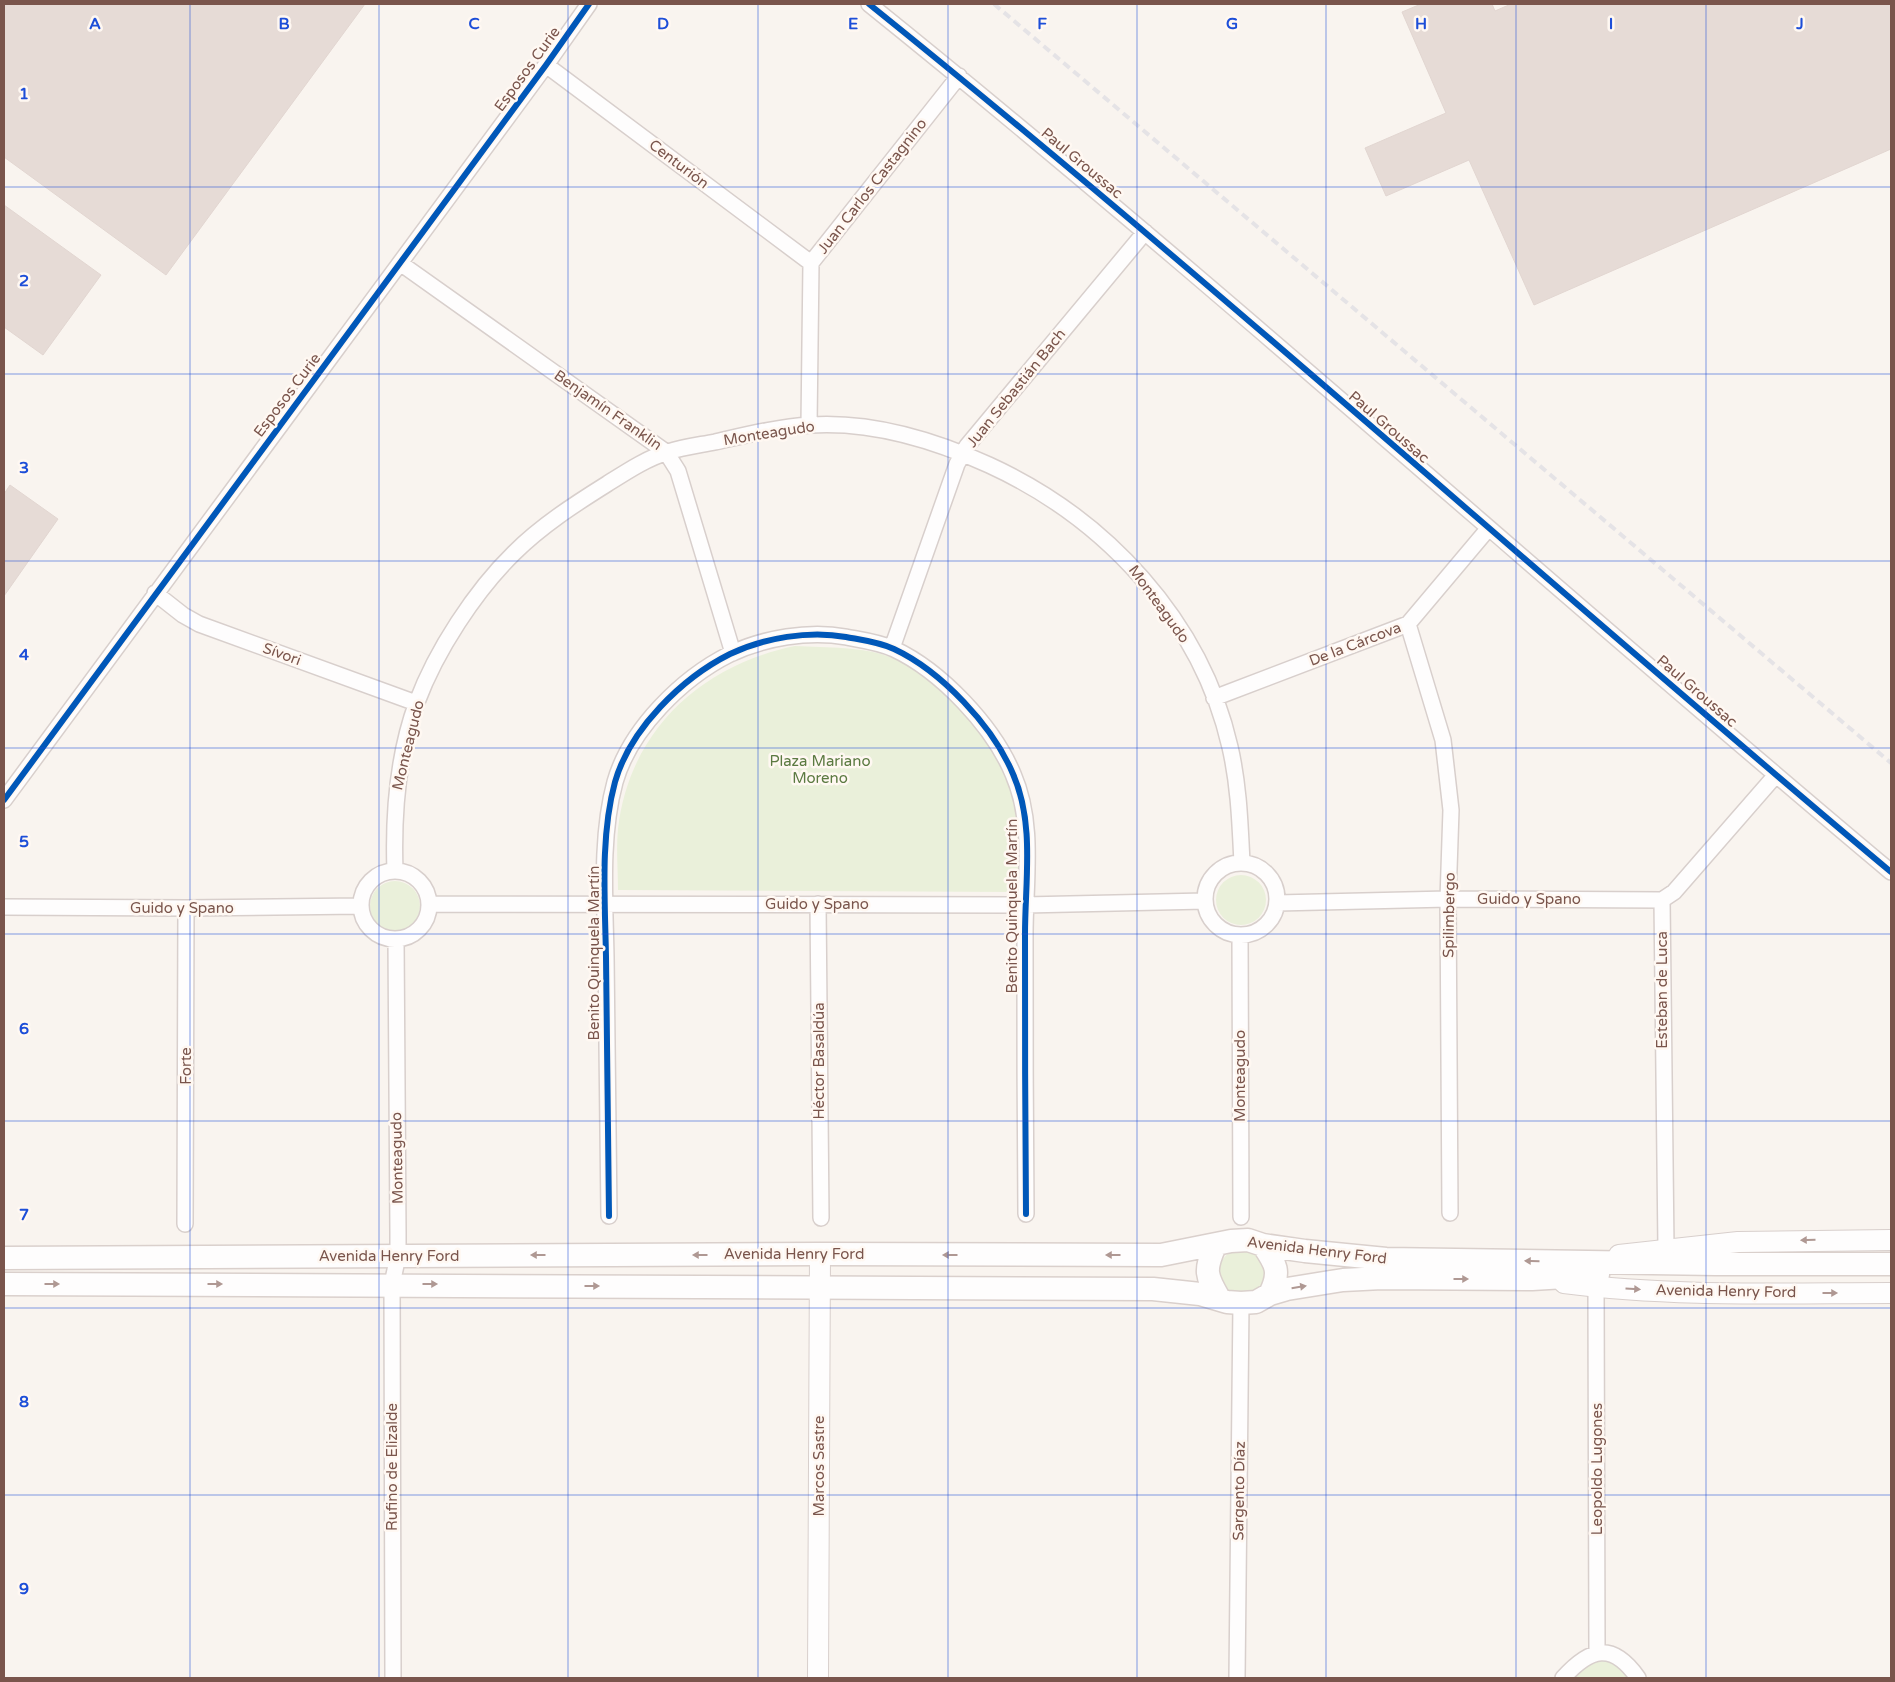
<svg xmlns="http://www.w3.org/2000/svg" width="1895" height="1682" viewBox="0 0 1895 1682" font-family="'Varela Round',sans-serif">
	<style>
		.green { fill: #eaf0da }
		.building { fill: #e6dbd6; stroke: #e2d6d1 }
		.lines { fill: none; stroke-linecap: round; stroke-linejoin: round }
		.minor-casing { stroke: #d8cfcc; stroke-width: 18 }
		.tertiary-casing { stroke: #d8cfcc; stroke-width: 22 }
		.secondary-casing { stroke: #dad0cc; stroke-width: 25 }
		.minor { stroke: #fefdfd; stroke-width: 15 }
		.tertiary { stroke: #fefdfd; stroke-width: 20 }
		.secondary { stroke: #fefdfd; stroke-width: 22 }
		.rail { stroke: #e5e3e6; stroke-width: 4; stroke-dasharray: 8 5; stroke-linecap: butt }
		.cycleway-casing { stroke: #fff8f2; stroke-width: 9 }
		.cycleway { stroke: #0057b8; stroke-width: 6 }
		.oneway { fill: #af9893 }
		.grid { fill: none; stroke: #1d4ed8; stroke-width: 1; stroke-opacity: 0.55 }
		.labels { text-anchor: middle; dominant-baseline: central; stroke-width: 5; stroke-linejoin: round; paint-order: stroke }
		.street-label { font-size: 15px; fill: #7a554c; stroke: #fff8f2 }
		.park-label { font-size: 15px; fill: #5b7a41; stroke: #fff8f2 }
		.grid-label { font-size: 16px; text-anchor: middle; font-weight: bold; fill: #1d4ed8; stroke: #fff8f2; stroke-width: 5; stroke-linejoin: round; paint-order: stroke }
	</style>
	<rect width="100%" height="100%" fill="#f9f4ef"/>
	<path class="green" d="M 795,646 C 828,648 862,646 893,658 C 946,678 1005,747 1017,801 C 1024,832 1022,862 1021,892 L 618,890 C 618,870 616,849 618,829 C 629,731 701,665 795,646 Z
		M1216 900a25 25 0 1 1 50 0a25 25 0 1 1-50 0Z
		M370 906a25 25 0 1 1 50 0a25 25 0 1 1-50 0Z
		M1219 1272a23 23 0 1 1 46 0a23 23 0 1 1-46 0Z
		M 1600,1659 L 1611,1661 L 1629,1678 L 1572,1678 L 1586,1666 Z"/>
	<path class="building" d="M 4,4 L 365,4 L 166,275 L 4,157 Z
		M 1421,4 L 1492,4 L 1495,11 L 1511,4 L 1891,4 L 1891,149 L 1534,305 L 1469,160 L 1386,196 L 1365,148 L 1446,113 L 1402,12 Z
		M 4,205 L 101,275 L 43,355 L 4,327 Z
		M 10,485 L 58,519 L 4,596 L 4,494 Z"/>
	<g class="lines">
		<defs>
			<path id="minor" d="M 869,4 C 1217,284 1548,585 1891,872
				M 546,65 L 811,263
				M 400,263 L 666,452 L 678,471 L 733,653
				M 809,425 L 811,263 L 959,76
				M 155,593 L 183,615 L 199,624 L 416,703
				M 1408,624 L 1443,740 L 1451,810 L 1448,899 L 1450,1213
				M 892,648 L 957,464 L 967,446 L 1145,232
				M 1214,698 L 1408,624 L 1488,529
				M 4,800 L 546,65 L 589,4
				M1205 899a36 36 0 1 1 72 0a36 36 0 1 1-72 0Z
				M 395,871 C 393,814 397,756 417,702 C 436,651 475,591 514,553 C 541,526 575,504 607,484 C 626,472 647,458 668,452 C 683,447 700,445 715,442 C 746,435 778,427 810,425 C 871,421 934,440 989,465 C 1105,518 1201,620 1230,747 C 1239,786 1240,824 1242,863
				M361 905a34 34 0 1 1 68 0a34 34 0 1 1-68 0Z
				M 1277,903 L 1448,899 L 1662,900
				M 430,904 L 1025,905 L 1205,901
				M 818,904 L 821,1218
				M 4,907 L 186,908 L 361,906
				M 1240,935 L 1241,1217
				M 609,1216 C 608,1130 607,1043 606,957 C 605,900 600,837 615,782 C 630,729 682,678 730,654 C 764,638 809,630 846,637 C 862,640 879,642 894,649 C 941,671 993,726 1013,774 C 1035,824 1025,881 1025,934 C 1025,1027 1025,1121 1026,1214
				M 185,1224 L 186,908
				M 1666,1248 L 1662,900 L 1674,892 L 1776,775
				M 1596,1287 L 1597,1652
				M 393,1678 L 392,1284 L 398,1256 L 398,1232 L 396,939
				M 1237,1678 L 1241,1303
				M 1563,1678 C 1590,1648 1612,1641 1638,1678"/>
			<path id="tertiary" d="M 1619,1255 L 1738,1242 L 1891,1240
				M 1564,1283 C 1672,1297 1782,1293 1891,1293
				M 818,1678 L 820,1254"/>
			<path id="secondary" d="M 1263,1245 C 1276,1264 1281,1272 1270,1294
				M 1215,1246 C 1204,1270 1206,1276 1219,1298
				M 4,1258 L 820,1254 L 1161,1255 L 1231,1241 L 1248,1240 L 1263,1245 L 1305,1251 L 1386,1259 L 1716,1264 L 1891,1264
				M 4,1284 L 1153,1289 L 1200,1294 L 1227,1302 L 1241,1303 L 1256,1302 L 1270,1294 L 1287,1289 L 1343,1280 L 1382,1278 L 1532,1279 L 1598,1275"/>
		</defs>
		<use href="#minor" class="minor-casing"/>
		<use href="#tertiary" class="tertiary-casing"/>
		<use href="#secondary" class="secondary-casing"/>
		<use href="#minor" class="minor"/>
		<use href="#tertiary" class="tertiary"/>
		<use href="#secondary" class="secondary"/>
		<path class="rail" d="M 994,4 L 1891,763"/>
		<defs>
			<path id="cycleway" d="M 869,4 C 1217,284 1548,585 1891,872
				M 4,800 L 546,65 L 589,4
				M 609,1216 C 608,1130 607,1043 606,957 C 605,900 600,837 615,782 C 630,729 682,678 730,654 C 764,638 809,630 846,637 C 862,640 879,642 894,649 C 941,671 993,726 1013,774 C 1035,824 1025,881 1025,934 C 1025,1027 1025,1121 1026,1214"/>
		</defs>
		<use href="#cycleway" class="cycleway-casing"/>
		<use href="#cycleway" class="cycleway"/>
	</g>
	<defs><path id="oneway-solid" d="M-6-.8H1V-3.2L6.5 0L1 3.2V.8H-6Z" transform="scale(1.25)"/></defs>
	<g class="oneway">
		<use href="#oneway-solid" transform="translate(1808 1240) rotate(179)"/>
		<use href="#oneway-solid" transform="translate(538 1255) rotate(180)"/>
		<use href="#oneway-solid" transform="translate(700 1255) rotate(180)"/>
		<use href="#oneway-solid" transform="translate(950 1255) rotate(-180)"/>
		<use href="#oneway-solid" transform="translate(1113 1255) rotate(-180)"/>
		<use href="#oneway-solid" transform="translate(1532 1261) rotate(-179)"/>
		<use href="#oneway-solid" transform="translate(1461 1279)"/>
		<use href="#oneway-solid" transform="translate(52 1284)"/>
		<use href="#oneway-solid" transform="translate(215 1284)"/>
		<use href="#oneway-solid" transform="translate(430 1284)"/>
		<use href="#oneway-solid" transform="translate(592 1286)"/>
		<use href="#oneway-solid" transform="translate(1299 1287) rotate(-9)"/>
		<use href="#oneway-solid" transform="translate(1633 1289) rotate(3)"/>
		<use href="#oneway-solid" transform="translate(1830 1293)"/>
	</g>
	<path class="grid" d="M 190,4 L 190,1678M 379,4 L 379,1678M 568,4 L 568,1678M 758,4 L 758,1678M 948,4 L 948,1678M 1137,4 L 1137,1678M 1326,4 L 1326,1678M 1516,4 L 1516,1678M 1706,4 L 1706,1678M 4,187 L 1891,187M 4,374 L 1891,374M 4,561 L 1891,561M 4,748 L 1891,748M 4,934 L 1891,934M 4,1121 L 1891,1121M 4,1308 L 1891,1308M 4,1495 L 1891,1495"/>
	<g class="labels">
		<g class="street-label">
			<text transform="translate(527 69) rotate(-54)">Esposos Curie</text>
			<text transform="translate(1082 163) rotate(40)">Paul Groussac</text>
			<text transform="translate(679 164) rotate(37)">Centurión</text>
			<text transform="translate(872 186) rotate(-52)">Juan Carlos Castagnino</text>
			<text transform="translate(1016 388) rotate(-51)">Juan Sebastián Bach</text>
			<text transform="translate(287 395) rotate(-53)">Esposos Curie</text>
			<text transform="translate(608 410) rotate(35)">Benjamín Franklin</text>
			<text transform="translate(1389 427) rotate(41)">Paul Groussac</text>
			<text transform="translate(769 433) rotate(-9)">Monteagudo</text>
			<text transform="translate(1159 604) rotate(54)">Monteagudo</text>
			<text transform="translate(1355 644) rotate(-21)">De la Cárcova</text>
			<text transform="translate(282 654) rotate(20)">Sívori</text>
			<text transform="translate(1697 691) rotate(41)">Paul Groussac</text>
			<text transform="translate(408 745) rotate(-76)">Monteagudo</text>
			<text x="1529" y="899">Guido y Spano</text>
			<text x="817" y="904">Guido y Spano</text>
			<text transform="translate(1012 906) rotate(-90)">Benito Quinquela Martín</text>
			<text x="182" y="908">Guido y Spano</text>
			<text transform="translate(1449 915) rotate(-89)">Spilimbergo</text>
			<text transform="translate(594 953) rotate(-90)">Benito Quinquela Martín</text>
			<text transform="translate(1662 990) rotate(-90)">Esteban de Luca</text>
			<text transform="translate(819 1061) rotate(-90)">Héctor Basaldúa</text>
			<text transform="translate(186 1066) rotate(-90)">Forte</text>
			<text transform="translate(1240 1076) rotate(-90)">Monteagudo</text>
			<text transform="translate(397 1158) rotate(-91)">Monteagudo</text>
			<text transform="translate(1317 1250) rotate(7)">Avenida Henry Ford</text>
			<text x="794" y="1254">Avenida Henry Ford</text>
			<text x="389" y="1256">Avenida Henry Ford</text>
			<text transform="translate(1726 1291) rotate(1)">Avenida Henry Ford</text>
			<text transform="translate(819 1466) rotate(-90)">Marcos Sastre</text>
			<text transform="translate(392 1467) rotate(-90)">Rufino de Elizalde</text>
			<text transform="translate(1597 1469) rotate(-90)">Leopoldo Lugones</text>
			<text transform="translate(1239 1491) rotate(-89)">Sargento Díaz</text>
		</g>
		<g class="park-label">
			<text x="820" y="761">Plaza Mariano<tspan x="820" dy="17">Moreno</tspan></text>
		</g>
	</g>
	<g class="grid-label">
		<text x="95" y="29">A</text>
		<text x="284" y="29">B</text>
		<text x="474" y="29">C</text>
		<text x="663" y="29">D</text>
		<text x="853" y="29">E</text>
		<text x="1042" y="29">F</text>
		<text x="1232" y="29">G</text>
		<text x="1421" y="29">H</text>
		<text x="1611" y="29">I</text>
		<text x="1800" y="29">J</text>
		<text x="24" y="99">1</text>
		<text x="24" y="286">2</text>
		<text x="24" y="473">3</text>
		<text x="24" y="660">4</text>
		<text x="24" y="847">5</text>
		<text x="24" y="1034">6</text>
		<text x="24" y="1220">7</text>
		<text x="24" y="1407">8</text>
		<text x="24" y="1594">9</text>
	</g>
	<rect width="1895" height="1682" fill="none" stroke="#7a554c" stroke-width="10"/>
</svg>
